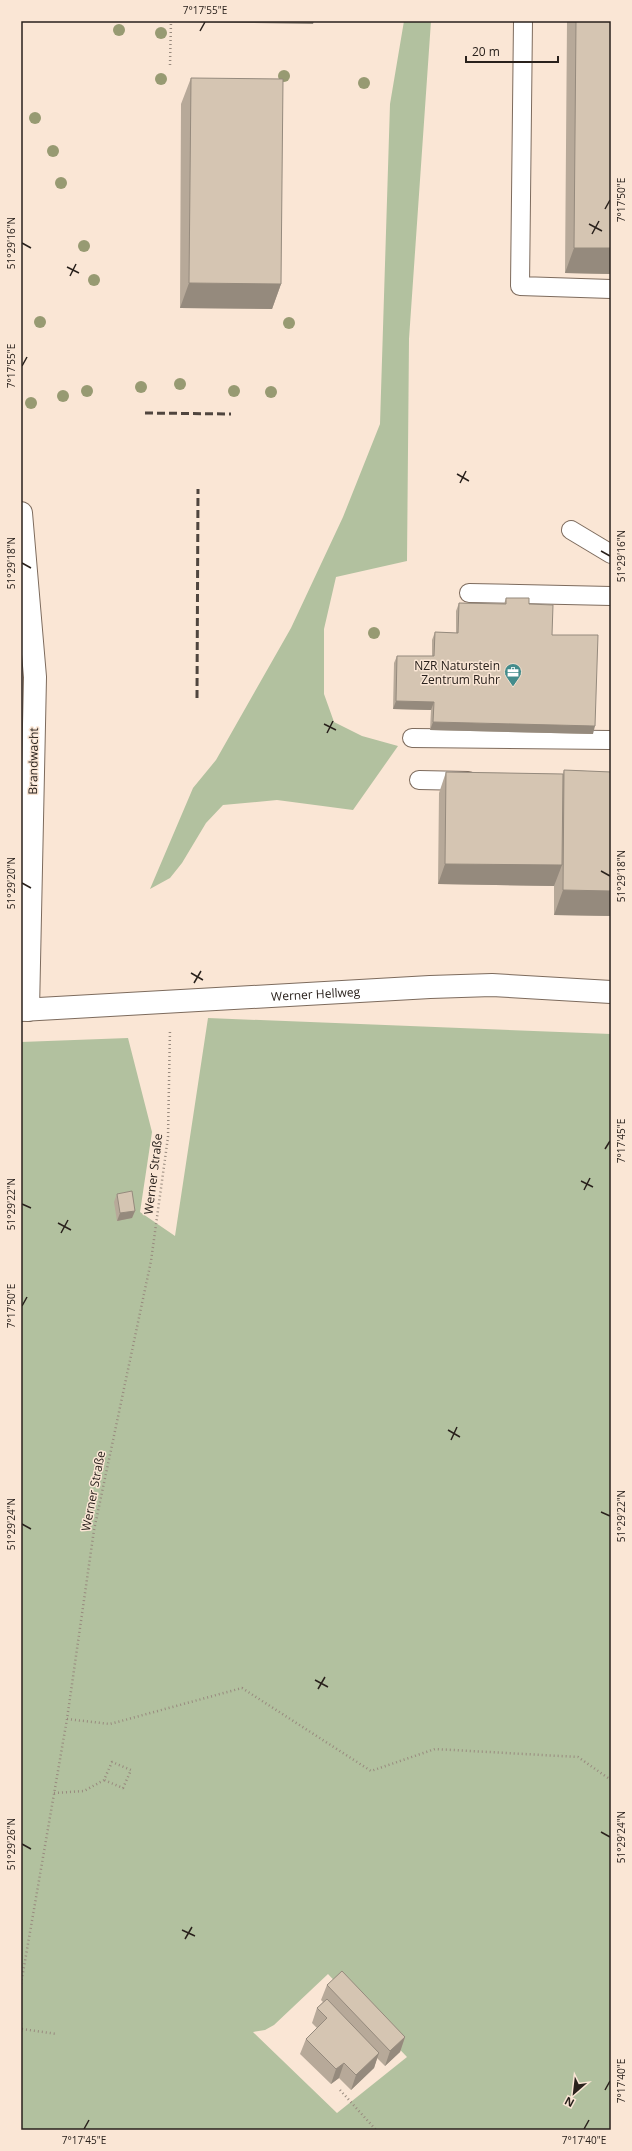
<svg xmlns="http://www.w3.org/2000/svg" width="632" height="2151" viewBox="0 0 632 2151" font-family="'Open Sans',sans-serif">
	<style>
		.green { fill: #b2c19f; fill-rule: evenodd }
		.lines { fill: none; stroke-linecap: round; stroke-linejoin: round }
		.lane-casing { stroke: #7d6b5d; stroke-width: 20 }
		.street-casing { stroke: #7d6b5d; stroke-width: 24 }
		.secondary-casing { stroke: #7d6b5d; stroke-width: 24 }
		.path { stroke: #988a7e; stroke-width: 2.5; stroke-dasharray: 1 3; stroke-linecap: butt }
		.lane { stroke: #fff; stroke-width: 18 }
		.street { stroke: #fff; stroke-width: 22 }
		.secondary { stroke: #fff; stroke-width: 22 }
		.rail { stroke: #4f453e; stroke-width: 3; stroke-dasharray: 8 4; stroke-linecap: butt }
		.tree { fill: #979a72 }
		.wall { fill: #b7a999 }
		.shaded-wall { fill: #958a7d }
		.building { fill: #d5c5b2; stroke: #958a7d }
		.ticks { fill: none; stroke: #29211c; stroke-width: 1.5 }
		.labels { text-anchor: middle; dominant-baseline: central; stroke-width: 3; stroke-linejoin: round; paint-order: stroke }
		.poi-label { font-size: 12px; fill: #29211c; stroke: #fae6d5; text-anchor: end }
		.street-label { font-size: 12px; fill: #29211c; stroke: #fae6d5 }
		.neatline { fill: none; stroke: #29211c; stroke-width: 1.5 }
		.ticks-label { font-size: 10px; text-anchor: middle; fill: #29211c }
	</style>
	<rect width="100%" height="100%" fill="#fae6d5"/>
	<path class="green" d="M 404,21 L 431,21 L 409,339 L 407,561 L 336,577 L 324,629 L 324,694 L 334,722 L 362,736 L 398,746 L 353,810 L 277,800 L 223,805 L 206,823 L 182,863 L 170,878 L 150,889 L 193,788 L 216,760 L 291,628 L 343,517 L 380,424 L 390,104 Z
		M 208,1018 L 611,1034 L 611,2130 L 21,2130 L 21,1042 L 128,1038 L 152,1132 L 140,1212 L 175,1236 ZM 328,1974 L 407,2057 L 337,2113 L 253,2032 L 265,2030 L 274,2025 Z"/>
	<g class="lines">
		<defs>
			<path id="lane" d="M 523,21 L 520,286 L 611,289
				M 571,530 L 611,554
				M 469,593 L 611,596
				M 412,738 L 611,740
				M 419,780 L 468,781"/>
			<path id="street" d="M 21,513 L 35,677 L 28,1010"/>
			<g id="secondary">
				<path id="s1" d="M 21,1010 L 430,987 L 492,985 L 611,992"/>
			</g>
		</defs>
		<use href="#lane" class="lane-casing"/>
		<use href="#street" class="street-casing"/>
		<use href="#secondary" class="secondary-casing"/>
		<path class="path" d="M 170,65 L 171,21
			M 67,1719 L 110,1724 L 242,1688 L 371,1771 L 435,1749 L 578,1757 L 611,1780
			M 54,1793 L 84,1791 L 104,1780 L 112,1762 L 131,1770 L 123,1788 L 104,1780
			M 21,1984 L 67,1719 L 94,1530 L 151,1261 L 168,1137 L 170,1029
			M 21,2023 L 21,2035
			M 22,2029 L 57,2034
			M 340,2090 L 376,2130"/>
		<use href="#lane" class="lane"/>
		<use href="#street" class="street"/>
		<use href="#secondary" class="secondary"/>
		<path class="rail" d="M 145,413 L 231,414
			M 197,698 L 198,489"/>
	</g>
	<g class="tree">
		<circle cx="119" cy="30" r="6"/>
		<circle cx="161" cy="33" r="6"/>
		<circle cx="284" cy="76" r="6"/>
		<circle cx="161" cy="79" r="6"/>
		<circle cx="364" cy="83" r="6"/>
		<circle cx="35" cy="118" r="6"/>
		<circle cx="53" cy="151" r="6"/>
		<circle cx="61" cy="183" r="6"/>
		<circle cx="84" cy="246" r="6"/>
		<circle cx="94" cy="280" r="6"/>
		<circle cx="40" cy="322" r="6"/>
		<circle cx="289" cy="323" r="6"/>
		<circle cx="180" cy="384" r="6"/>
		<circle cx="141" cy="387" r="6"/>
		<circle cx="87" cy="391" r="6"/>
		<circle cx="234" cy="391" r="6"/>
		<circle cx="271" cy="392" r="6"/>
		<circle cx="63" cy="396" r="6"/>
		<circle cx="31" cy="403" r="6"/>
		<circle cx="374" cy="633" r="6"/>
	</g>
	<path class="wall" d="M 567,21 L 611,21 L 611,274 L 565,273 Z
		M 191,78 L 281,284 L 272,309 L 180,308 L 181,104 Z
		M 506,598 L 529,604 L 552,635 L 593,734 L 430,730 L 431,710 L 393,709 L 394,663 L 397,656 L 432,656 L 432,640 L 435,632 L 456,633 L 456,611 L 459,603 L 504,604 Z
		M 564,770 L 611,772 L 611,916 L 554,915 L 554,886 L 438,884 L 439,793 L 446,772 L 563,774 Z
		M 117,1194 L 135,1211 L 132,1218 L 117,1221 L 114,1202 Z
		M 327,1985 L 405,2037 L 400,2052 L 385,2066 L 377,2058 L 374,2068 L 351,2090 L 339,2078 L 331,2084 L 300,2054 L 306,2039 L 317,2028 L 312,2023 L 317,2008 L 323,2002 L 321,2000 Z"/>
	<path class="shaded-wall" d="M 185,21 L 314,21 L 313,24 L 184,22 Z
		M 574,248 L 611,248 L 611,274 L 565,273 Z
		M 189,283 L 281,284 L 272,309 L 180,308 Z
		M 396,701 L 434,702 L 431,710 L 393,709 Z
		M 433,722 L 595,726 L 593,734 L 430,730 Z
		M 445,864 L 562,865 L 554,886 L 438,884 Z
		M 563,890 L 611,891 L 611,916 L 554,915 Z
		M 135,1211 L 132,1218 L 117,1221 L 120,1213 Z
		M 405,2037 L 400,2052 L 385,2066 L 390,2051 Z
		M 379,2053 L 374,2068 L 351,2090 L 356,2075 Z
		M 344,2063 L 339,2078 L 331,2084 L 336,2069 Z"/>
	<path class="building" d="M 576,21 L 611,21 L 611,248 L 574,248 Z
		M 191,78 L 283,79 L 281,284 L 189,283 Z
		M 506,598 L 529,598 L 529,604 L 553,605 L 552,635 L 598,635 L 595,726 L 433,722 L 434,702 L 396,701 L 397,656 L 434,656 L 435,632 L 458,633 L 459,603 L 506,604 Z
		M 564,770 L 611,772 L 611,891 L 563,890 Z
		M 446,772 L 563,774 L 562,865 L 445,864 Z
		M 132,1191 L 135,1211 L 120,1213 L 117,1194 Z
		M 342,1971 L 405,2037 L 390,2051 L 327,1985 Z
		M 327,1999 L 379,2053 L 356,2075 L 344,2063 L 336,2069 L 306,2039 L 327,2018 L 317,2008 Z"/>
	<path class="ticks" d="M 200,31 L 205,22M 605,209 L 610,200M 589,224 L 602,231M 592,234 L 599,221M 22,243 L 31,248M 67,267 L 79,273M 70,276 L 76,264M 22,366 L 27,357M 457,474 L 469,481M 460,483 L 466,471M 601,551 L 610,556M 22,563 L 31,568M 324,724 L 336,730M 327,733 L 333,721M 601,871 L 610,876M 22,883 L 31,888M 191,973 L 203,980M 194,983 L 201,971M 605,1149 L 610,1141M 581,1181 L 593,1187M 584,1190 L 590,1178M 22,1204 L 31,1208M 58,1223 L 71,1230M 61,1233 L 68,1220M 22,1306 L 27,1297M 448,1430 L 460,1437M 451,1440 L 457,1427M 601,1512 L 610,1516M 22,1524 L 31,1529M 315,1680 L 328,1687M 318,1689 L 325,1677M 601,1832 L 610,1837M 22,1844 L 31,1849M 182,1930 L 195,1936M 185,1939 L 192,1927M 605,2090 L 610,2081M 84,2129 L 89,2120M 584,2129 L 589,2120"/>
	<defs>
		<symbol id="office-pin" viewBox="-11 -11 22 30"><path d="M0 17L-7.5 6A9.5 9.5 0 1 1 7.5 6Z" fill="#448c8c" stroke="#fae6d5"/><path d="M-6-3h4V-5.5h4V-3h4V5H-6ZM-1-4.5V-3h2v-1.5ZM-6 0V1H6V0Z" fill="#fff"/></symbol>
	</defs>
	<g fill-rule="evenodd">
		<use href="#office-pin" x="503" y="662" width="20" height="27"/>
	</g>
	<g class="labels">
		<g class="poi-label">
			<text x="500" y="665">NZR Naturstein<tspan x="500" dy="14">Zentrum Ruhr</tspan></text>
		</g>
		<g class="street-label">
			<text transform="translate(33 761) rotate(-89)">Brandwacht</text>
			<text stroke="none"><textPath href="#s1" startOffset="295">Werner Hellweg</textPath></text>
			<text transform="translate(153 1174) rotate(-83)">Werner Straße</text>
			<text transform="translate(93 1491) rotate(-79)">Werner Straße</text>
		</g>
	</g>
	<rect width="632" height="2151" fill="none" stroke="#fae6d5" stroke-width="44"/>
	<g transform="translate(574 2093) rotate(208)" stroke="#fae6d5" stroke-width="3" paint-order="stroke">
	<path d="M0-3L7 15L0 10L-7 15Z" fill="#29211c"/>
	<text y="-6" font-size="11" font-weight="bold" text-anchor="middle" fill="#29211c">N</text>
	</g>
	<path d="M466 56v6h92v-6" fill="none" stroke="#29211c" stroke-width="2"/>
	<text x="472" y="56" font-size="12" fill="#29211c" stroke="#fae6d5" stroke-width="3" paint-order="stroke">20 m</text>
	<rect x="22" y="22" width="588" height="2107" class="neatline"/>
	<g class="ticks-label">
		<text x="205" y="14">7°17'55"E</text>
		<text transform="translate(621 200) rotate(-90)" y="4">7°17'50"E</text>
		<text transform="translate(11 243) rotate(-90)" y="4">51°29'16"N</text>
		<text transform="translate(11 366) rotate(-90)" y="4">7°17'55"E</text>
		<text transform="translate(621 556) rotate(-90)" y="4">51°29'16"N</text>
		<text transform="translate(11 563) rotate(-90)" y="4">51°29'18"N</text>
		<text transform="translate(621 876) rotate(-90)" y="4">51°29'18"N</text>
		<text transform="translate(11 883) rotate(-90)" y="4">51°29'20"N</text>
		<text transform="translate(621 1141) rotate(-90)" y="4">7°17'45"E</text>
		<text transform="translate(11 1204) rotate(-90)" y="4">51°29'22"N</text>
		<text transform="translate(11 1306) rotate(-90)" y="4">7°17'50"E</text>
		<text transform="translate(621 1516) rotate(-90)" y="4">51°29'22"N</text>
		<text transform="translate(11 1524) rotate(-90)" y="4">51°29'24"N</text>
		<text transform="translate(621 1837) rotate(-90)" y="4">51°29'24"N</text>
		<text transform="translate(11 1844) rotate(-90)" y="4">51°29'26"N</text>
		<text transform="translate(621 2081) rotate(-90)" y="4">7°17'40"E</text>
		<text x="84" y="2144">7°17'45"E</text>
		<text x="584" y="2144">7°17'40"E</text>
	</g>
</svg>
